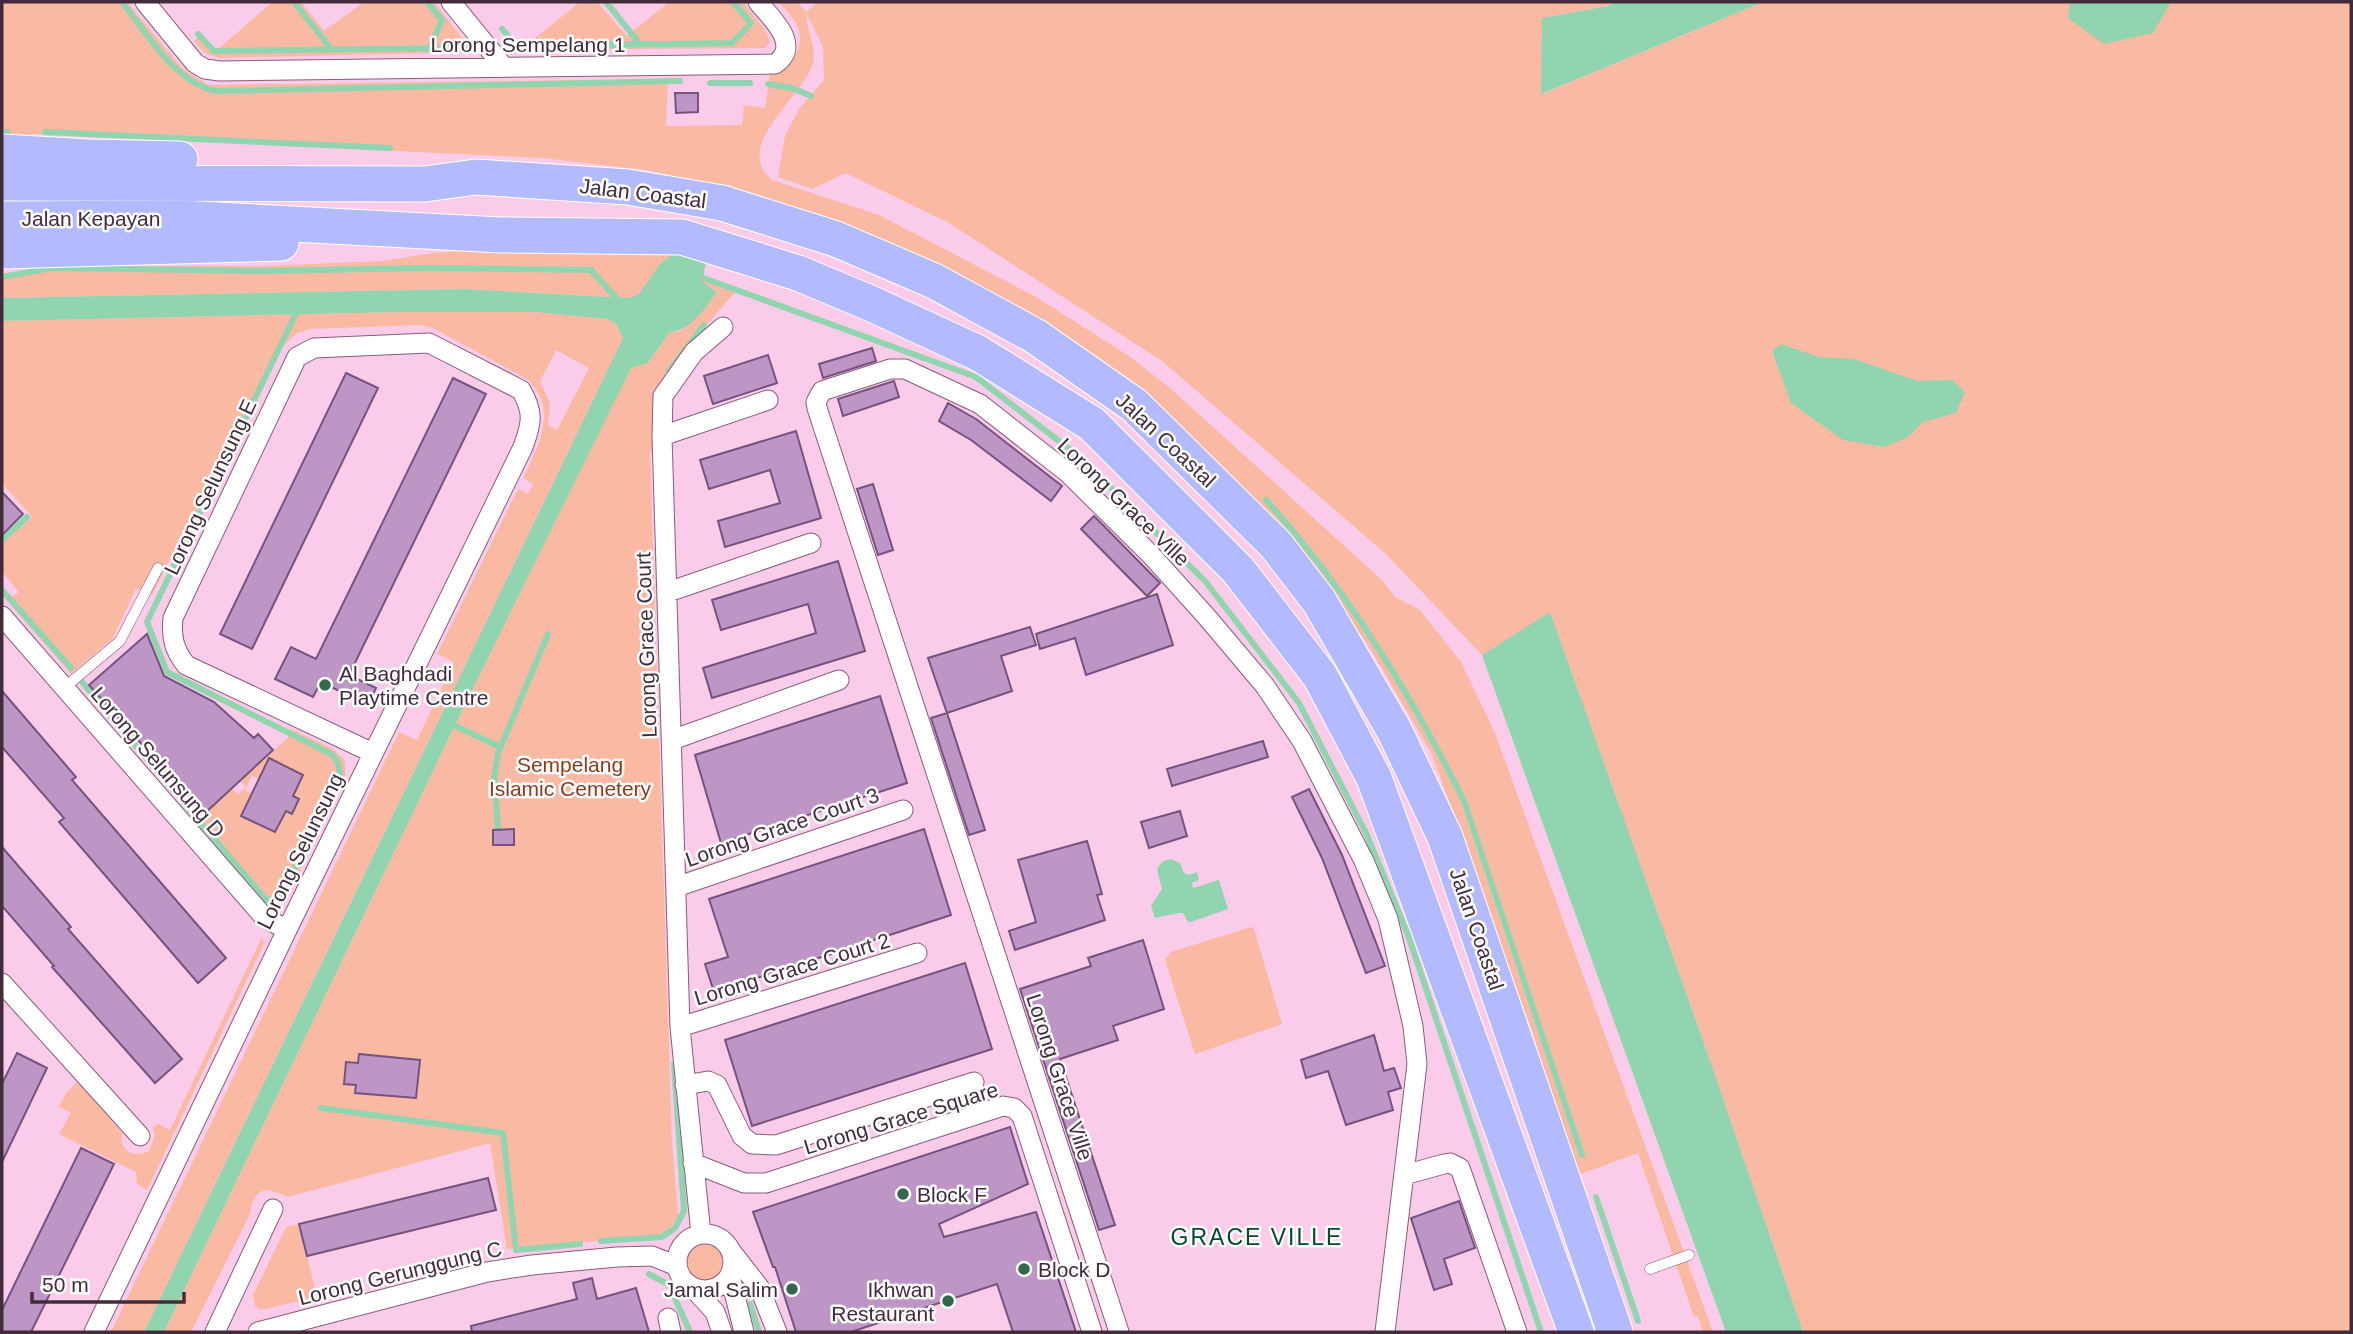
<svg xmlns="http://www.w3.org/2000/svg" width="2353" height="1334" viewBox="0 0 2353 1334" font-family="Helvetica,sans-serif">
	<style>
		.green { fill: #fab9a3; fill-rule: evenodd }
		.water { fill: #91d5b0 }
		.lines { fill: none; stroke-linecap: round; stroke-linejoin: round }
		.stream { stroke: #91d5b0; stroke-width: 6 }
		.building { fill: #bd96c6; stroke: #76537f; stroke-width: 2 }
		.lane-casing { stroke: #8c5a7c; stroke-width: 11 }
		.street-casing { stroke: #8c5a7c; stroke-width: 21 }
		.highway-casing { stroke: #fff; stroke-width: 37 }
		.lane { stroke: #fff; stroke-width: 10 }
		.street { stroke: #fff; stroke-width: 19 }
		.highway { stroke: #b3bafd; stroke-width: 35 }
		.poi-dot { fill: #33684d; stroke: #fdfdfd; stroke-width: 2.5 }
		.labels { text-anchor: middle; dominant-baseline: central; stroke-width: 5; stroke-linejoin: round; paint-order: stroke }
		.street-label { font-size: 21px; fill: #422c3b; stroke: #fdfdfd }
		.poi-label { font-size: 21px; fill: #422c3b; stroke: #fdfdfd; text-anchor: start }
		.park-label { font-size: 21px; fill: #8b3c1e; stroke: #fdfdfd }
		.neighbourhood-label { font-size: 23px; letter-spacing: 2px; fill: #02492d; stroke: #fdfdfd }
	</style>
	<rect width="100%" height="100%" fill="#faccea"/>
	<path class="green" d="M 2,2 L 127,2 L 183,69 L 208,85 L 668,79 L 666,126 L 742,125 L 744,105 L 765,108 L 770,74 C 790,69 807,46 797,25 C 793,17 785,9 779,2 L 797,2 L 806,12 L 818,2 L 1616,2 L 1608,6 L 1542,18 L 1542,94 L 1763,2 L 2351,2 L 2351,1332 L 1803,1332 L 1699,1029 L 1550,613 L 1482,655 L 1385,553 L 1162,361 L 949,223 L 846,173 L 812,189 L 778,177 L 785,136 L 799,109 L 824,80 L 823,47 L 807,14 C 805,30 817,45 813,62 C 806,95 730,145 772,180 L 879,215 L 1036,297 L 1129,356 L 1171,389 L 1382,580 L 1395,597 L 1420,610 L 1461,662 L 1495,733 L 1713,1332 L 1703,1332 L 1702,1329 L 1694,1332 L 1702,1329 L 1698,1316 L 1694,1317 L 1638,1153 L 1578,1175 L 1530,1025 L 1432,754 L 1370,648 L 1317,571 L 1258,502 L 1141,392 L 854,234 L 786,204 L 721,186 L 646,170 L 542,158 L 45,134 L 2,135 Z
		M 272,2 L 301,2 L 324,31 L 364,2 L 434,2 L 469,47 L 469,52 L 219,58 L 205,53 L 194,41 L 199,37 L 214,53 Z
		M 580,2 L 597,2 L 627,36 L 669,2 L 743,2 L 766,31 L 770,42 L 765,48 L 520,50 Z
		M 517,247 L 665,249 L 706,262 L 675,252 L 639,294 L 628,298 L 464,289 L 2,298 L 2,275 L 51,266 L 265,266 L 382,261 L 433,253 Z
		M 704,277 L 736,291 L 677,359 L 660,385 L 654,452 L 650,452 L 672,1143 L 678,1215 L 672,1226 L 661,1235 L 507,1249 L 490,1143 L 288,1197 C 266,1187 254,1186 250,1214 L 191,1332 L 164,1332 L 455,725 L 631,367 L 648,363 L 669,333 L 681,331 L 717,291 L 701,283 Z
		M 399,312 L 534,312 L 608,319 L 616,324 L 623,338 L 144,1332 L 111,1332 L 399,732 L 417,740 L 454,662 L 437,654 L 518,489 L 528,494 L 533,484 L 523,478 C 539,446 559,408 527,379 L 433,328 L 421,325 L 309,329 L 296,334 L 284,345 L 179,563 L 170,559 L 152,595 L 136,588 L 113,638 L 71,674 L 2,595 L 2,587 L 11,598 L 19,592 L 4,574 L 2,575 L 2,544 L 32,517 L 2,483 L 2,321 ZM 556,350 L 589,368 L 557,430 L 548,425 L 550,403 L 540,381 Z
		M 291,729 L 333,749 L 345,761 L 345,775 L 285,902 L 269,904 L 179,802 L 187,795 L 204,814 L 232,789 L 238,794 L 246,787 L 240,780 L 287,739 ZM 269,758 L 303,775 L 293,796 L 299,799 L 286,811 L 275,832 L 242,816 L 252,794 L 245,790 L 252,776 L 259,779 Z
		M 1251,927 L 1254,929 L 1282,1024 L 1195,1054 L 1165,960 L 1171,952 Z
		M 262,937 L 264,944 L 147,1190 L 137,1184 L 136,1172 L 59,1134 L 71,1113 L 59,1107 L 66,1093 L 78,1081 L 122,1133 C 119,1152 134,1158 149,1151 L 155,1136 L 153,1128 L 158,1124 L 170,1130 Z
		M 299,1224 L 317,1297 L 261,1310 L 255,1306 L 253,1295 L 286,1227 Z
		M687 1263a18 18 0 1 1 36 0a18 18 0 1 1-36 0Z"/>
	<path class="water" d="M 1616,2 L 1763,2 L 1541,94 L 1542,18 L 1608,6 Z
		M 2070,2 L 2171,2 L 2153,33 L 2104,44 L 2068,18 Z
		M 675,252 L 706,262 L 702,282 L 717,292 C 703,310 693,329 669,333 L 648,363 L 631,368 L 455,725 L 164,1332 L 144,1332 L 623,338 L 616,324 L 608,319 L 534,312 L 399,312 L 2,321 L 2,298 L 464,289 L 628,298 L 639,294 L 659,265 Z
		M 1781,344 L 1819,357 L 1854,359 L 1918,381 L 1952,380 L 1965,392 L 1956,413 L 1923,422 L 1908,437 L 1884,447 L 1843,440 L 1791,403 L 1772,351 Z
		M 1550,612 L 1699,1029 L 1803,1332 L 1726,1332 L 1482,655 Z
		M 1171,859 L 1180,863 L 1184,873 L 1189,875 L 1197,872 L 1199,880 L 1192,883 L 1193,888 L 1219,880 L 1228,909 L 1191,922 L 1188,922 L 1183,913 L 1179,913 L 1155,918 L 1151,906 L 1162,889 L 1157,869 L 1163,861 Z"/>
	<g class="lines">
		<path class="stream" d="M 122,2 C 146,32 176,84 216,91 L 680,81
			M 294,2 L 332,50
			M 427,2 L 442,20 L 430,48
			M 606,2 L 640,44
			M 502,29 L 517,46 L 732,43 L 751,23 L 733,2
			M 198,34 L 214,51 L 462,48
			M 710,83 L 750,83
			M 768,84 L 792,88 L 811,96
			M 2,132 L 7,132
			M 45,132 L 390,148
			M 698,276 L 976,377 L 1081,458 L 1205,581 L 1299,703 L 1366,833 L 1408,935 L 1541,1332
			M 2,277 L 51,268 L 264,271 L 429,268 L 591,270 L 619,301
			M 669,371 L 704,325
			M 1266,500 C 1347,589 1411,694 1464,801 L 1582,1155
			M 2,540 L 27,517
			M 2,590 L 71,668
			M 82,682 L 173,790
			M 449,723 L 500,747
			M 182,801 L 266,900 L 280,898 L 340,774 L 338,763 L 333,755 L 167,672 L 147,622 L 298,309
			M 498,828 L 494,778 L 498,753 L 548,634
			M 321,1108 L 503,1133 L 516,1250 L 580,1244
			M 1596,1197 L 1638,1321
			M 601,1241 L 662,1237 L 675,1228 L 684,1211 L 674,1064
			M 649,1274 L 669,1285 L 690,1332
			M 750,1304 L 759,1332"/>
	</g>
	<path class="building" d="M 675,93 L 698,93 L 698,112 L 676,113 Z
		M 872,348 L 876,361 L 823,378 L 819,364 Z
		M 768,355 L 777,383 L 713,404 L 704,376 Z
		M 346,373 L 378,388 L 252,649 L 220,634 Z
		M 453,378 L 486,394 L 349,675 L 376,688 L 368,705 L 321,682 L 313,697 L 275,679 L 291,647 L 316,659 Z
		M 894,381 L 899,397 L 843,416 L 838,399 Z
		M 948,403 L 976,419 L 1062,486 L 1051,501 L 971,440 L 939,421 Z
		M 796,431 L 821,518 L 725,547 L 718,521 L 780,503 L 770,470 L 709,489 L 700,460 Z
		M 873,484 L 893,550 L 878,555 L 857,489 Z
		M 2,492 L 23,514 L 2,535 Z
		M 1094,516 L 1160,583 L 1147,596 L 1081,529 Z
		M 838,561 L 865,651 L 712,698 L 703,668 L 816,633 L 808,604 L 721,630 L 712,600 Z
		M 1157,594 L 1173,645 L 1086,675 L 1075,638 L 1040,649 L 1036,634 Z
		M 1030,627 L 1036,645 L 1001,656 L 1012,691 L 947,713 L 928,658 Z
		M 147,634 L 164,676 L 214,702 L 254,738 L 258,734 L 273,750 L 204,814 L 89,685 Z
		M 2,691 L 76,777 L 72,780 L 226,958 L 198,983 L 59,822 L 64,818 L 2,747 Z
		M 880,696 L 907,783 L 721,843 L 695,755 Z
		M 947,713 L 985,830 L 969,835 L 931,718 Z
		M 1263,741 L 1268,757 L 1172,786 L 1167,769 Z
		M 269,758 L 303,775 L 293,796 L 299,799 L 292,814 L 286,811 L 275,832 L 241,816 Z
		M 1309,789 L 1342,855 L 1385,966 L 1366,973 L 1322,858 L 1292,797 Z
		M 1180,811 L 1187,836 L 1149,848 L 1141,822 Z
		M 514,829 L 514,845 L 493,845 L 493,830 Z
		M 924,829 L 951,915 L 714,992 L 705,964 L 728,957 L 709,899 Z
		M 1087,841 L 1102,894 L 1097,895 L 1105,920 L 1015,950 L 1009,931 L 1036,922 L 1018,860 Z
		M 2,847 L 71,927 L 68,929 L 182,1059 L 155,1083 L 52,967 L 54,966 L 2,906 Z
		M 1143,940 L 1164,1009 L 1113,1026 L 1118,1040 L 1060,1059 L 1115,1225 L 1099,1230 L 1020,989 L 1091,966 L 1088,958 Z
		M 965,963 L 992,1049 L 752,1126 L 725,1040 Z
		M 1374,1035 L 1384,1071 L 1394,1068 L 1401,1088 L 1388,1092 L 1393,1110 L 1346,1125 L 1328,1071 L 1306,1078 L 1301,1060 Z
		M 17,1053 L 47,1068 L 2,1162 L 2,1084 Z
		M 359,1054 L 420,1060 L 416,1098 L 355,1093 L 356,1085 L 344,1084 L 346,1062 L 358,1063 Z
		M 1010,1127 L 1028,1184 L 939,1224 L 944,1237 L 1036,1212 L 1076,1332 L 1013,1332 L 997,1284 L 851,1332 L 796,1332 L 775,1267 L 773,1267 L 753,1212 Z
		M 81,1148 L 114,1164 L 31,1332 L 2,1332 L 2,1310 Z
		M 488,1178 L 496,1210 L 307,1256 L 299,1224 Z
		M 1459,1201 L 1475,1248 L 1444,1259 L 1452,1284 L 1434,1290 L 1411,1218 Z
		M 592,1278 L 597,1299 L 636,1288 L 649,1332 L 472,1332 L 471,1326 L 577,1299 L 573,1283 Z"/>
	<g class="lines">
		<defs>
			<path id="lane" d="M 64,688 L 120,641 L 158,568
				M 1650,1269 L 1689,1255"/>
			<path id="street" d="M 145,2 L 195,63 L 205,69 L 220,71 L 775,64 C 802,45 772,19 758,2
				M 451,2 L 503,66
				M 662,436 L 768,400
				M 668,592 L 811,543
				M 2,616 L 264,917 L 287,930
				M 672,740 L 839,680
				M 676,887 L 903,810
				M 2,983 L 140,1136
				M 680,1027 L 917,953
				M 685,1085 L 708,1081 L 717,1085 L 742,1136 L 752,1144 L 776,1145 L 974,1082
				M 693,1163 L 744,1183 L 766,1183 L 1003,1106 L 1014,1108 L 1022,1116 L 1092,1332
				M 1404,1175 L 1444,1164 L 1450,1163 L 1460,1168 L 1517,1332
				M 701,1234 L 680,1027 L 662,436 L 663,396 L 694,352 L 723,327
				M677 1262a28 28 0 1 1 56 0a28 28 0 1 1-56 0Z
				M 731,1251 L 759,1287 L 777,1332
				M 730,1276 L 744,1332
				M 692,1287 L 715,1312 L 722,1332
				M 668,1318 L 671,1332
				M 94,1332 L 287,930 L 523,447 C 532,423 534,412 521,390 L 429,343 L 314,348 L 297,357 L 173,618 C 171,637 174,650 186,665 L 373,753
				M 215,1332 L 273,1209
				M 258,1332 L 487,1272 L 532,1265 L 617,1257 L 652,1256 L 677,1266
				M 1119,1332 L 817,408 L 816,402 L 822,391 L 890,369 L 905,369 L 980,404 L 1068,473 L 1151,555 L 1206,616 L 1265,686 L 1302,741 L 1364,861 L 1388,919 L 1413,1026 L 1417,1064 L 1385,1332"/>
			<path id="highway" d="M 2,152 L 88,157 L 180,159
				M 2,183 L 425,184 L 476,177 L 628,187 L 722,203 L 836,239 L 934,281 L 1035,336 L 1134,405 L 1276,545 L 1319,601 L 1394,730 L 1445,837 L 1615,1332
				M 2,219 L 180,218 L 501,235 L 682,237 L 798,273 L 872,304 L 978,353 L 1092,424 L 1238,570 L 1320,676 L 1374,778 L 1576,1332
				M 2,251 L 281,243"/>
		</defs>
		<use href="#lane" class="lane-casing"/>
		<use href="#street" class="street-casing"/>
		<use href="#highway" class="highway-casing"/>
		<use href="#lane" class="lane"/>
		<use href="#street" class="street"/>
		<use href="#highway" class="highway"/>
	</g>
	<g class="poi-dot">
		<circle cx="325" cy="685" r="7"/>
		<circle cx="903" cy="1194" r="7"/>
		<circle cx="1024" cy="1269" r="7"/>
		<circle cx="792" cy="1289" r="7"/>
		<circle cx="948" cy="1301" r="7"/>
	</g>
	<g class="labels">
		<g class="street-label">
			<text x="528" y="44">Lorong Sempelang 1</text>
			<text transform="translate(643 193) rotate(7)">Jalan Coastal</text>
			<text x="91" y="218">Jalan Kepayan</text>
			<text transform="translate(1166 440) rotate(43)">Jalan Coastal</text>
			<text transform="translate(210 487) rotate(-65)">Lorong Selunsung E</text>
			<text transform="translate(1124 502) rotate(44)">Lorong Grace Ville</text>
			<text transform="translate(646 645) rotate(-92)">Lorong Grace Court</text>
			<text transform="translate(158 762) rotate(49)">Lorong Selunsung D</text>
			<text transform="translate(782 827) rotate(-19)">Lorong Grace Court 3</text>
			<text transform="translate(300 851) rotate(-64)">Lorong Selunsung</text>
			<text transform="translate(1477 929) rotate(71)">Jalan Coastal</text>
			<text transform="translate(792 969) rotate(-17)">Lorong Grace Court 2</text>
			<text transform="translate(1060 1077) rotate(72)">Lorong Grace Ville</text>
			<text transform="translate(901 1118) rotate(-17)">Lorong Grace Square</text>
			<text transform="translate(400 1273) rotate(-14)">Lorong Gerunggung C</text>
		</g>
		<g class="poi-label">
			<text x="339" y="673">Al Baghdadi<tspan x="339" dy="24">Playtime Centre</tspan></text>
			<text x="917" y="1194">Block F</text>
			<text x="1038" y="1269">Block D</text>
			<text x="778" y="1289" text-anchor="end">Jamal Salim</text>
			<text x="934" y="1289" text-anchor="end">Ikhwan<tspan x="934" dy="24">Restaurant</tspan></text>
		</g>
		<g class="park-label">
			<text x="570" y="764">Sempelang<tspan x="570" dy="24">Islamic Cemetery</tspan></text>
		</g>
		<g class="neighbourhood-label">
			<text x="1257" y="1237">GRACE VILLE</text>
		</g>
	</g>
	<rect width="2353" height="1334" fill="none" stroke="#422c3b" stroke-width="7"/>
	<path d="M32 1292v10h152v-10" fill="none" stroke="#422c3b" stroke-width="3.5"/>
	<text x="42" y="1292" font-size="21" fill="#422c3b" stroke="#fdfdfd" stroke-width="5" paint-order="stroke">50 m</text>
</svg>
